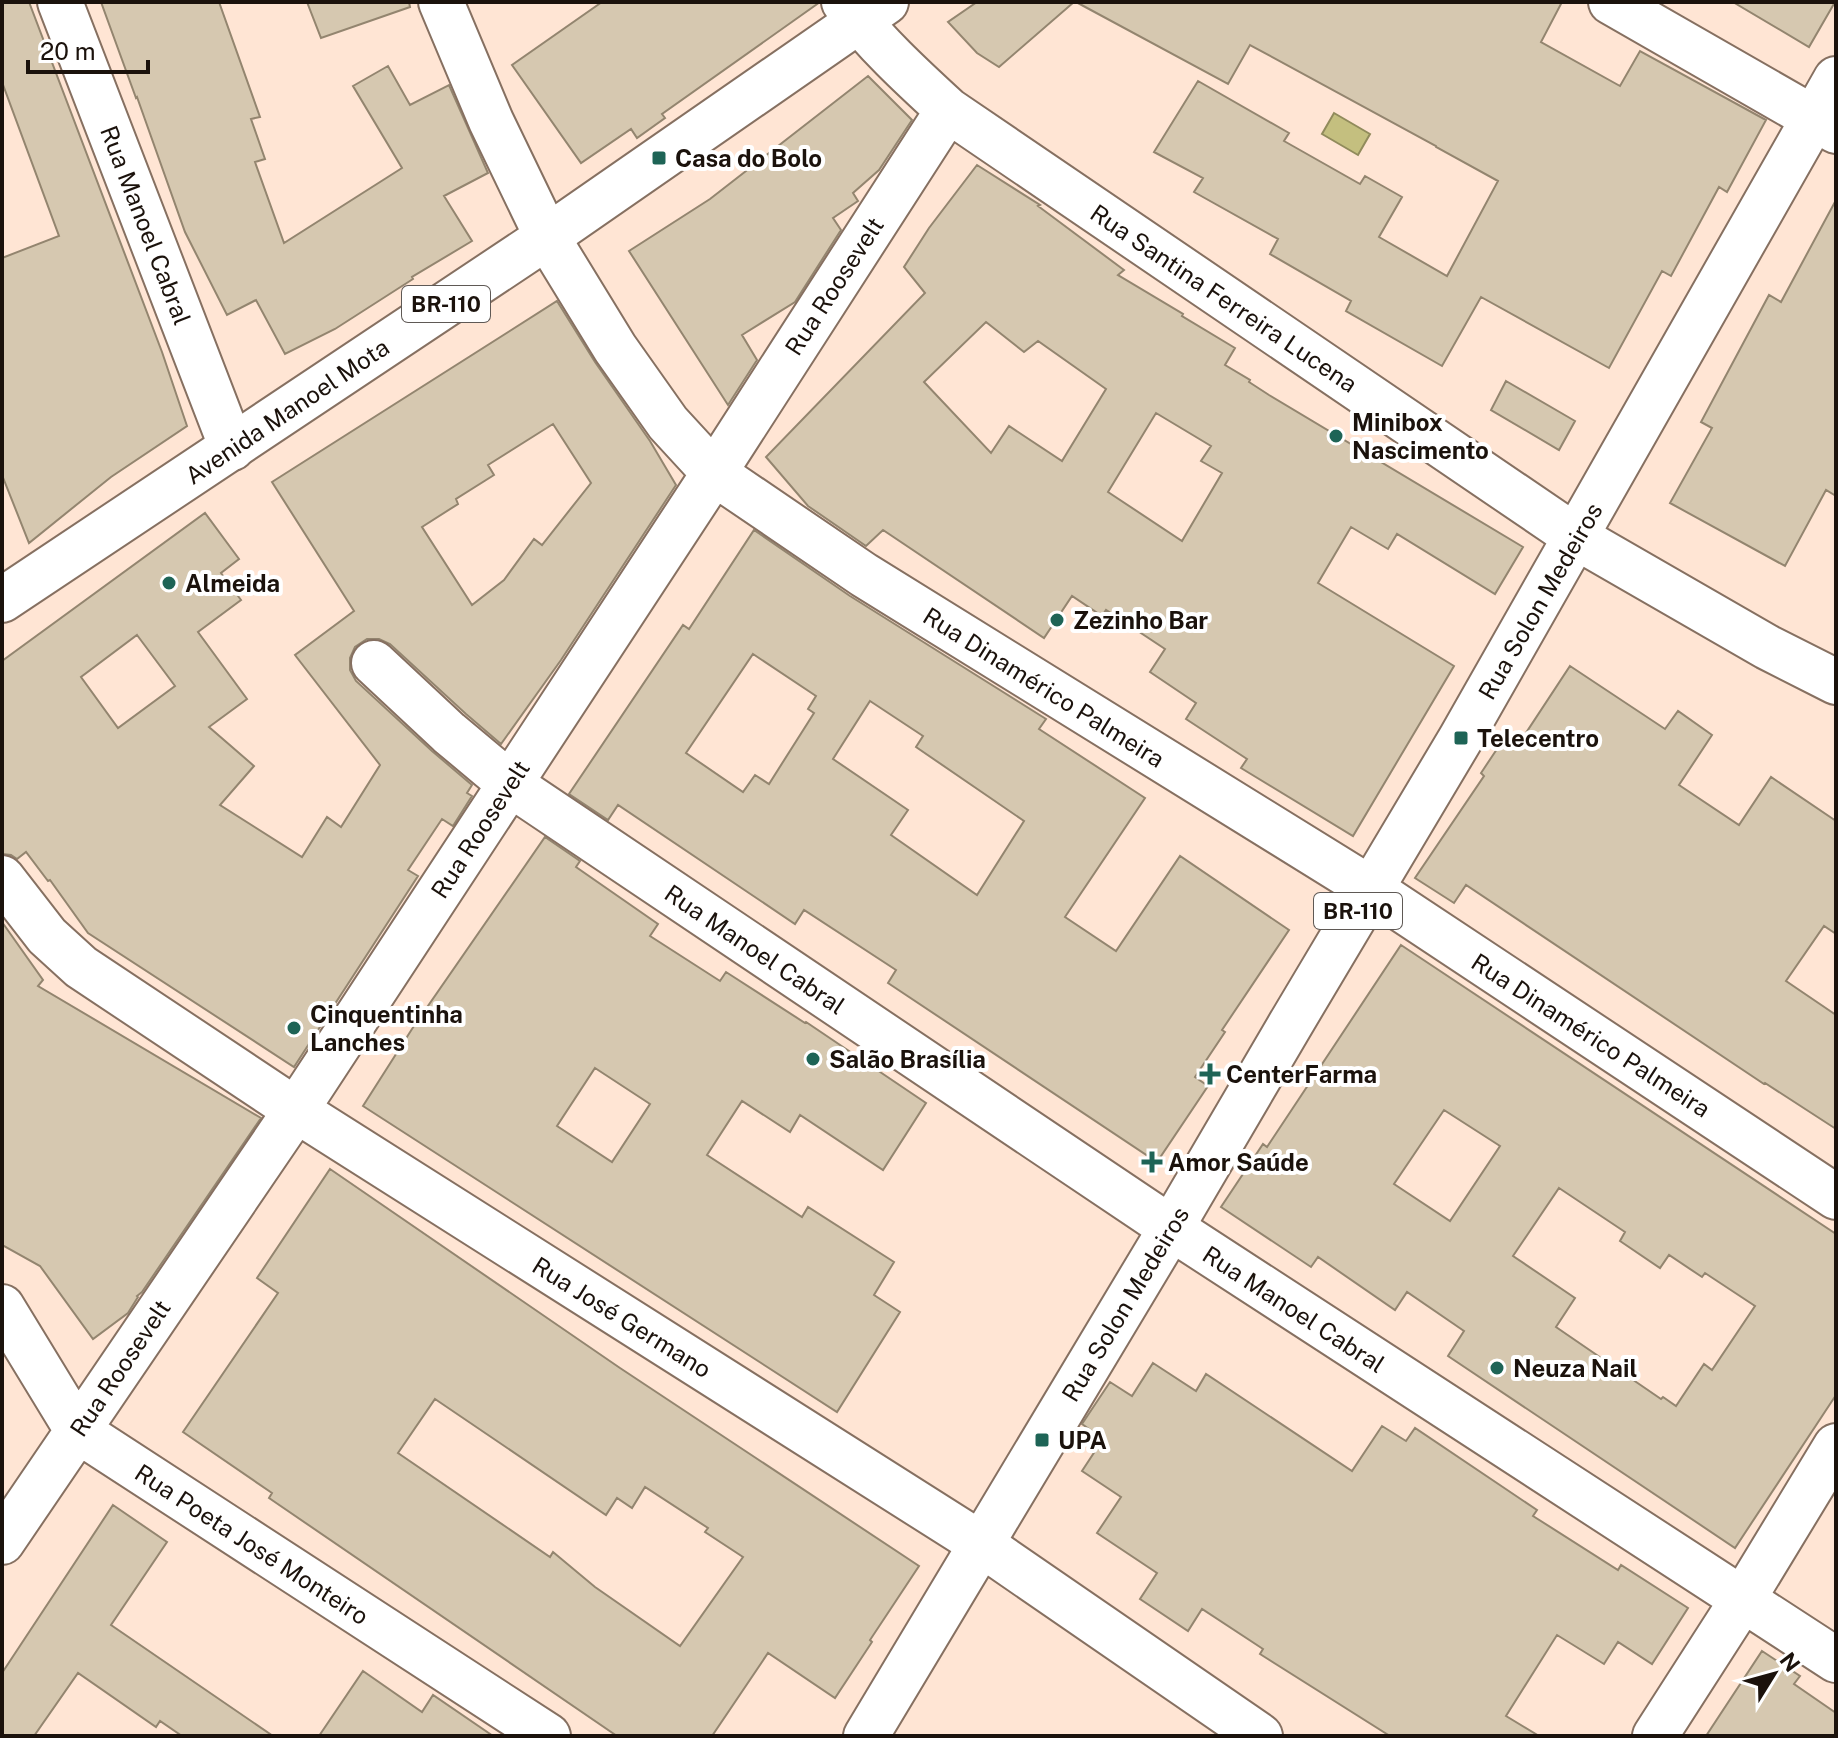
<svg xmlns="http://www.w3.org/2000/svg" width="1838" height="1738" viewBox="0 0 1838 1738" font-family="'Public Sans',sans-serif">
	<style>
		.water { fill: #c4bf7f; stroke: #918b5c; stroke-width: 2 }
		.building { fill: #d6c8b0; stroke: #93856f; stroke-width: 2; fill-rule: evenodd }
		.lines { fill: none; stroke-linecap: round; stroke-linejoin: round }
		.minor-casing { stroke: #867061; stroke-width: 48 }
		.major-casing { stroke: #867061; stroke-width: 48 }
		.minor { stroke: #fff; stroke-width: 44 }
		.major { stroke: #fff; stroke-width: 44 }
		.poi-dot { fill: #1e6456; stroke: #fff; stroke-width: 3 }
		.labels { text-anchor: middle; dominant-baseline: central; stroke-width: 8; stroke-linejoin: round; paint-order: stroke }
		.shield { fill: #fff; stroke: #5f5955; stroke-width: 2 }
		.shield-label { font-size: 22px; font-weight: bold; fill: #1b120c }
		.poi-label { font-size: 24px; font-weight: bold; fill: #1b120c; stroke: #fff; text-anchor: start }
		.street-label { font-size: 24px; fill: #1b120c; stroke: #fff }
	</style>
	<rect width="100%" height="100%" fill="#ffe5d4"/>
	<path class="water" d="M 1334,113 L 1370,134 L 1358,155 L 1322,134 Z"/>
	<path class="building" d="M 2,2 L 29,2 L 162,352 L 187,426 L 111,477 L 29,543 L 2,475 L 2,258 L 59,236 L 2,82 Z
		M 101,2 L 219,2 L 260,117 L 251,119 L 265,159 L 255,162 L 284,243 L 402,168 L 353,86 L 388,66 L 410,105 L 449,85 L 488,173 L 444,196 L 472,241 L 412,277 L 413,279 L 335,329 L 285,354 L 256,300 L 227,315 L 185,232 L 137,97 L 136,98 Z
		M 307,2 L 409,2 L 410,7 L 321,38 Z
		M 602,2 L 820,2 L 662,114 L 665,118 L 637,138 L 631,129 L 581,163 L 512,65 Z
		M 977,2 L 1074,2 L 999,67 L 977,53 L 948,22 Z
		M 1076,2 L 1562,2 L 1541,42 L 1620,86 L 1640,51 L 1766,120 L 1727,192 L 1719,187 L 1671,276 L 1662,271 L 1609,368 L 1481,297 L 1442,366 L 1346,311 L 1351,301 L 1270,254 L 1278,239 L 1194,192 L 1203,178 L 1154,152 L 1198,81 L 1289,133 L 1284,141 L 1360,184 L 1365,176 L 1402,197 L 1379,237 L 1447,276 L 1498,181 L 1436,147 L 1436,146 L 1250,45 L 1228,84 Z
		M 1733,2 L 1835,2 L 1809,47 Z
		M 868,76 L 912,120 L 879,170 L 853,193 L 858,201 L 833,218 L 841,230 L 795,302 L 742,335 L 757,360 L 728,405 L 629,251 L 710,199 Z
		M 977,165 L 1040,205 L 1038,206 L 1124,270 L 1118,275 L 1183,314 L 1182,316 L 1235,348 L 1225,365 L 1250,380 L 1249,382 L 1269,395 L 1523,547 L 1495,594 L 1397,534 L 1388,549 L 1351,527 L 1318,583 L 1454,666 L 1353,836 L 1241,768 L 1247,759 L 1186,719 L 1196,703 L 1150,672 L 1165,649 L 1106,610 L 1102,616 L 1072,596 L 1044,638 L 883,530 L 866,546 L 808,506 L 766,457 L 925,293 L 904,267 L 929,228 ZM 986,322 L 1024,352 L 1038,341 L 1106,389 L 1062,461 L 1009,426 L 991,453 L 924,382 ZM 1156,413 L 1211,446 L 1201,461 L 1222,473 L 1182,541 L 1108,492 Z
		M 1836,200 L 1836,496 L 1826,490 L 1785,566 L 1670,503 L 1712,428 L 1701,422 L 1769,295 L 1781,302 Z
		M 557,301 L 595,362 L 650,441 L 676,485 L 561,660 L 501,744 L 466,714 L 390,644 L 379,639 L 367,639 L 355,647 L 350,658 L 350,670 L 356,681 L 432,751 L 472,785 L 467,793 L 472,796 L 453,826 L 442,819 L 408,870 L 418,876 L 294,1067 L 88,933 L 50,880 L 48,881 L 26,852 L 17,859 L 11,855 L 2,854 L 2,661 L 205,513 L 239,559 L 221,573 L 241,600 L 198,632 L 247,699 L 209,727 L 254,766 L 220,805 L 302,857 L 327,817 L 341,827 L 380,765 L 295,655 L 354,611 L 272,482 ZM 553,424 L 591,483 L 542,545 L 534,539 L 504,580 L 472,605 L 422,527 L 458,504 L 456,499 L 494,475 L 488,465 ZM 137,635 L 175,686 L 118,728 L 81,677 Z
		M 1506,381 L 1575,421 L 1559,450 L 1491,410 Z
		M 754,530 L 850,596 L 1046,719 L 1039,729 L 1145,798 L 1065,917 L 1116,951 L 1180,856 L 1289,930 L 1222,1030 L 1225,1032 L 1195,1077 L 1208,1086 L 1157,1162 L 888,983 L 896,970 L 804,910 L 795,924 L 618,805 L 608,820 L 569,794 L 683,625 L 689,629 ZM 753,654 L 816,696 L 808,709 L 814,713 L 769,784 L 755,775 L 743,792 L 686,753 ZM 870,701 L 923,736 L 916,747 L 1024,821 L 977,895 L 891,835 L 908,810 L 833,759 Z
		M 1570,666 L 1665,729 L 1678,711 L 1712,735 L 1679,785 L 1739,825 L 1771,777 L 1836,821 L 1836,934 L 1824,926 L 1786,981 L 1836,1015 L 1836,1129 L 1765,1083 L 1764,1084 L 1466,885 L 1454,903 L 1415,878 L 1484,776 L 1481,773 L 1505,737 L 1518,745 Z
		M 545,837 L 580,861 L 576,867 L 658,924 L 650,936 L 720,981 L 726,972 L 805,1023 L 806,1022 L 926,1103 L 883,1170 L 800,1115 L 790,1132 L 742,1101 L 707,1155 L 802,1217 L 808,1207 L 894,1262 L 874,1295 L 900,1312 L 837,1412 L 363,1106 L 412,1029 ZM 595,1068 L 650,1104 L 612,1162 L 557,1126 Z
		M 2,922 L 43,980 L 38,986 L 261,1118 L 142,1292 L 137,1296 L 138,1297 L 128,1313 L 93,1339 L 40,1266 L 2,1245 Z
		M 1401,945 L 1836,1234 L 1836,1395 L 1735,1548 L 1448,1356 L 1464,1331 L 1407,1292 L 1395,1310 L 1318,1257 L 1311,1267 L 1221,1207 L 1263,1144 L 1267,1147 ZM 1444,1110 L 1500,1146 L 1450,1221 L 1394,1184 ZM 1559,1188 L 1625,1232 L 1620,1241 L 1660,1268 L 1669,1255 L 1702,1277 L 1705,1273 L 1755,1306 L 1712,1370 L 1704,1364 L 1676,1406 L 1663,1397 L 1661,1399 L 1556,1327 L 1575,1298 L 1513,1256 Z
		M 330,1169 L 620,1368 L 919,1566 L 870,1640 L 872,1642 L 835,1698 L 768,1653 L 712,1736 L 617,1736 L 269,1498 L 272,1493 L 183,1432 L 278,1293 L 257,1278 ZM 435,1399 L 606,1515 L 617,1498 L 632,1508 L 645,1487 L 708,1528 L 705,1532 L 743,1557 L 680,1646 L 595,1587 L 553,1552 L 550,1557 L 398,1453 Z
		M 1153,1363 L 1196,1391 L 1206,1374 L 1352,1471 L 1382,1426 L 1406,1441 L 1415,1428 L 1537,1510 L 1533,1516 L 1618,1570 L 1621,1565 L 1688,1608 L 1652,1664 L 1618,1642 L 1604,1664 L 1557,1635 L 1506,1716 L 1539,1736 L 1390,1736 L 1260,1654 L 1263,1649 L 1202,1609 L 1188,1631 L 1140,1599 L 1157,1573 L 1097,1533 L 1121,1497 L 1082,1471 L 1103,1439 L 1082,1424 L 1110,1382 L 1132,1396 Z
		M 113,1505 L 167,1542 L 111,1625 L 273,1736 L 182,1736 L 160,1721 L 156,1727 L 78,1673 L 34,1736 L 2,1736 L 2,1673 Z
		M 1762,1651 L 1800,1676 L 1794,1684 L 1836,1713 L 1836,1736 L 1706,1736 Z
		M 363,1671 L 422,1712 L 433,1695 L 493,1736 L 319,1736 Z"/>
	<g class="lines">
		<defs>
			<path id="minor" d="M 60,2 L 232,448
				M 441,2 L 491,121 L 547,237 L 615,348 L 668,423 L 714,473 L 864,575 L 1371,889 L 1836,1197
				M 844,2 C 874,42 911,76 948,110 L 1576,537 L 1767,647 L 1836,682
				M 1611,2 L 1836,131
				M 374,663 L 449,733 L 510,784 L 1171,1228 L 1836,1660
				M 2,878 L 47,936 L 81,967 L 296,1110 L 981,1544 L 1260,1736
				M 2,1307 L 77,1430 L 548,1736
				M 2,1542 L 296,1110 L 714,473 L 948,110
				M 1655,1736 L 1743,1599 L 1836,1446"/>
			<path id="major" d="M 2,600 L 547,237 L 886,2
				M 866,1736 L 1171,1228 L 1290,1025 L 1461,738 L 1836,79"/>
		</defs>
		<use href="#minor" class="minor-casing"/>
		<use href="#major" class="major-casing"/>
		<use href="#minor" class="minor"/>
		<use href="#major" class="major"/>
	</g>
	<g class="poi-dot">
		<rect x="651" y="150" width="16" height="16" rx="4"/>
		<circle cx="1336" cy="436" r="8"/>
		<circle cx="169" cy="583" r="8"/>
		<circle cx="1057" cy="620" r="8"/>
		<rect x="1453" y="730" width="16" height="16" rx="4"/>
		<circle cx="294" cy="1028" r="8"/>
		<circle cx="813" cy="1059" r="8"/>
		<path d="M1206 1062h8v8h8v8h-8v8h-8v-8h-8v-8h8z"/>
		<path d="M1148 1150h8v8h8v8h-8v8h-8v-8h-8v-8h8z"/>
		<circle cx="1497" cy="1368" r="8"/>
		<rect x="1034" y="1432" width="16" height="16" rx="4"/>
	</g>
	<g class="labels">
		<g class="shield">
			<rect x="402" y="286" width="88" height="36" rx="6"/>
			<rect x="1314" y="893" width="88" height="36" rx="6"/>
		</g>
		<g class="shield-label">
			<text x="446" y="304">BR-110</text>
			<text x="1358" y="911">BR-110</text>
		</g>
		<g class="poi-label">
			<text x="675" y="158">Casa do Bolo</text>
			<text x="1352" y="422">Minibox<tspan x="1352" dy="28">Nascimento</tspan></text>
			<text x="185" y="583">Almeida</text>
			<text x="1073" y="620">Zezinho Bar</text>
			<text x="1477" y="738">Telecentro</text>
			<text x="310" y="1014">Cinquentinha<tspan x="310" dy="28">Lanches</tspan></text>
			<text x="829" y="1059">Salão Brasília</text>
			<text x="1226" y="1074">CenterFarma</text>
			<text x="1168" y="1162">Amor Saúde</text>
			<text x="1513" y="1368">Neuza Nail</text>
			<text x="1058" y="1440">UPA</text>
		</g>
		<g class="street-label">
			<text transform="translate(146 225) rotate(69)">Rua Manoel Cabral</text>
			<text transform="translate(834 286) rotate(-57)">Rua Roosevelt</text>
			<text transform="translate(1224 298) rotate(34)">Rua Santina Ferreira Lucena</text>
			<text transform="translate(287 411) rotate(-34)">Avenida Manoel Mota</text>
			<text transform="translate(1540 601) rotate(-60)">Rua Solon Medeiros</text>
			<text transform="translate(1044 687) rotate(32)">Rua Dinamérico Palmeira</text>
			<text transform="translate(480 829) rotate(-57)">Rua Roosevelt</text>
			<text transform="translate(755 949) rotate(34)">Rua Manoel Cabral</text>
			<text transform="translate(1591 1035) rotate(33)">Rua Dinamérico Palmeira</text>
			<text transform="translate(1125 1304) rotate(-59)">Rua Solon Medeiros</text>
			<text transform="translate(1294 1309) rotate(33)">Rua Manoel Cabral</text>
			<text transform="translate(622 1317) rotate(32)">Rua José Germano</text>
			<text transform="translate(120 1368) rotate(-56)">Rua Roosevelt</text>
			<text transform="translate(252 1544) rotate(33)">Rua Poeta José Monteiro</text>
		</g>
	</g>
	<rect width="1838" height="1738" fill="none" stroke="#1b120c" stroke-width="8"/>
	<g transform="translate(1774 1674) rotate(53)" stroke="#ffffff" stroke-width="6" paint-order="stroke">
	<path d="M0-6L14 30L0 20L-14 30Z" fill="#1b120c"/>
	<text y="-12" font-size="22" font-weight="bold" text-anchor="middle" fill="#1b120c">N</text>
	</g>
	<path d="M28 60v12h120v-12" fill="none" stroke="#1b120c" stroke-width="4"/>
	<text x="40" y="60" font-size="24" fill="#1b120c" stroke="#ffffff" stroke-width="6" paint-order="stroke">20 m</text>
</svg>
